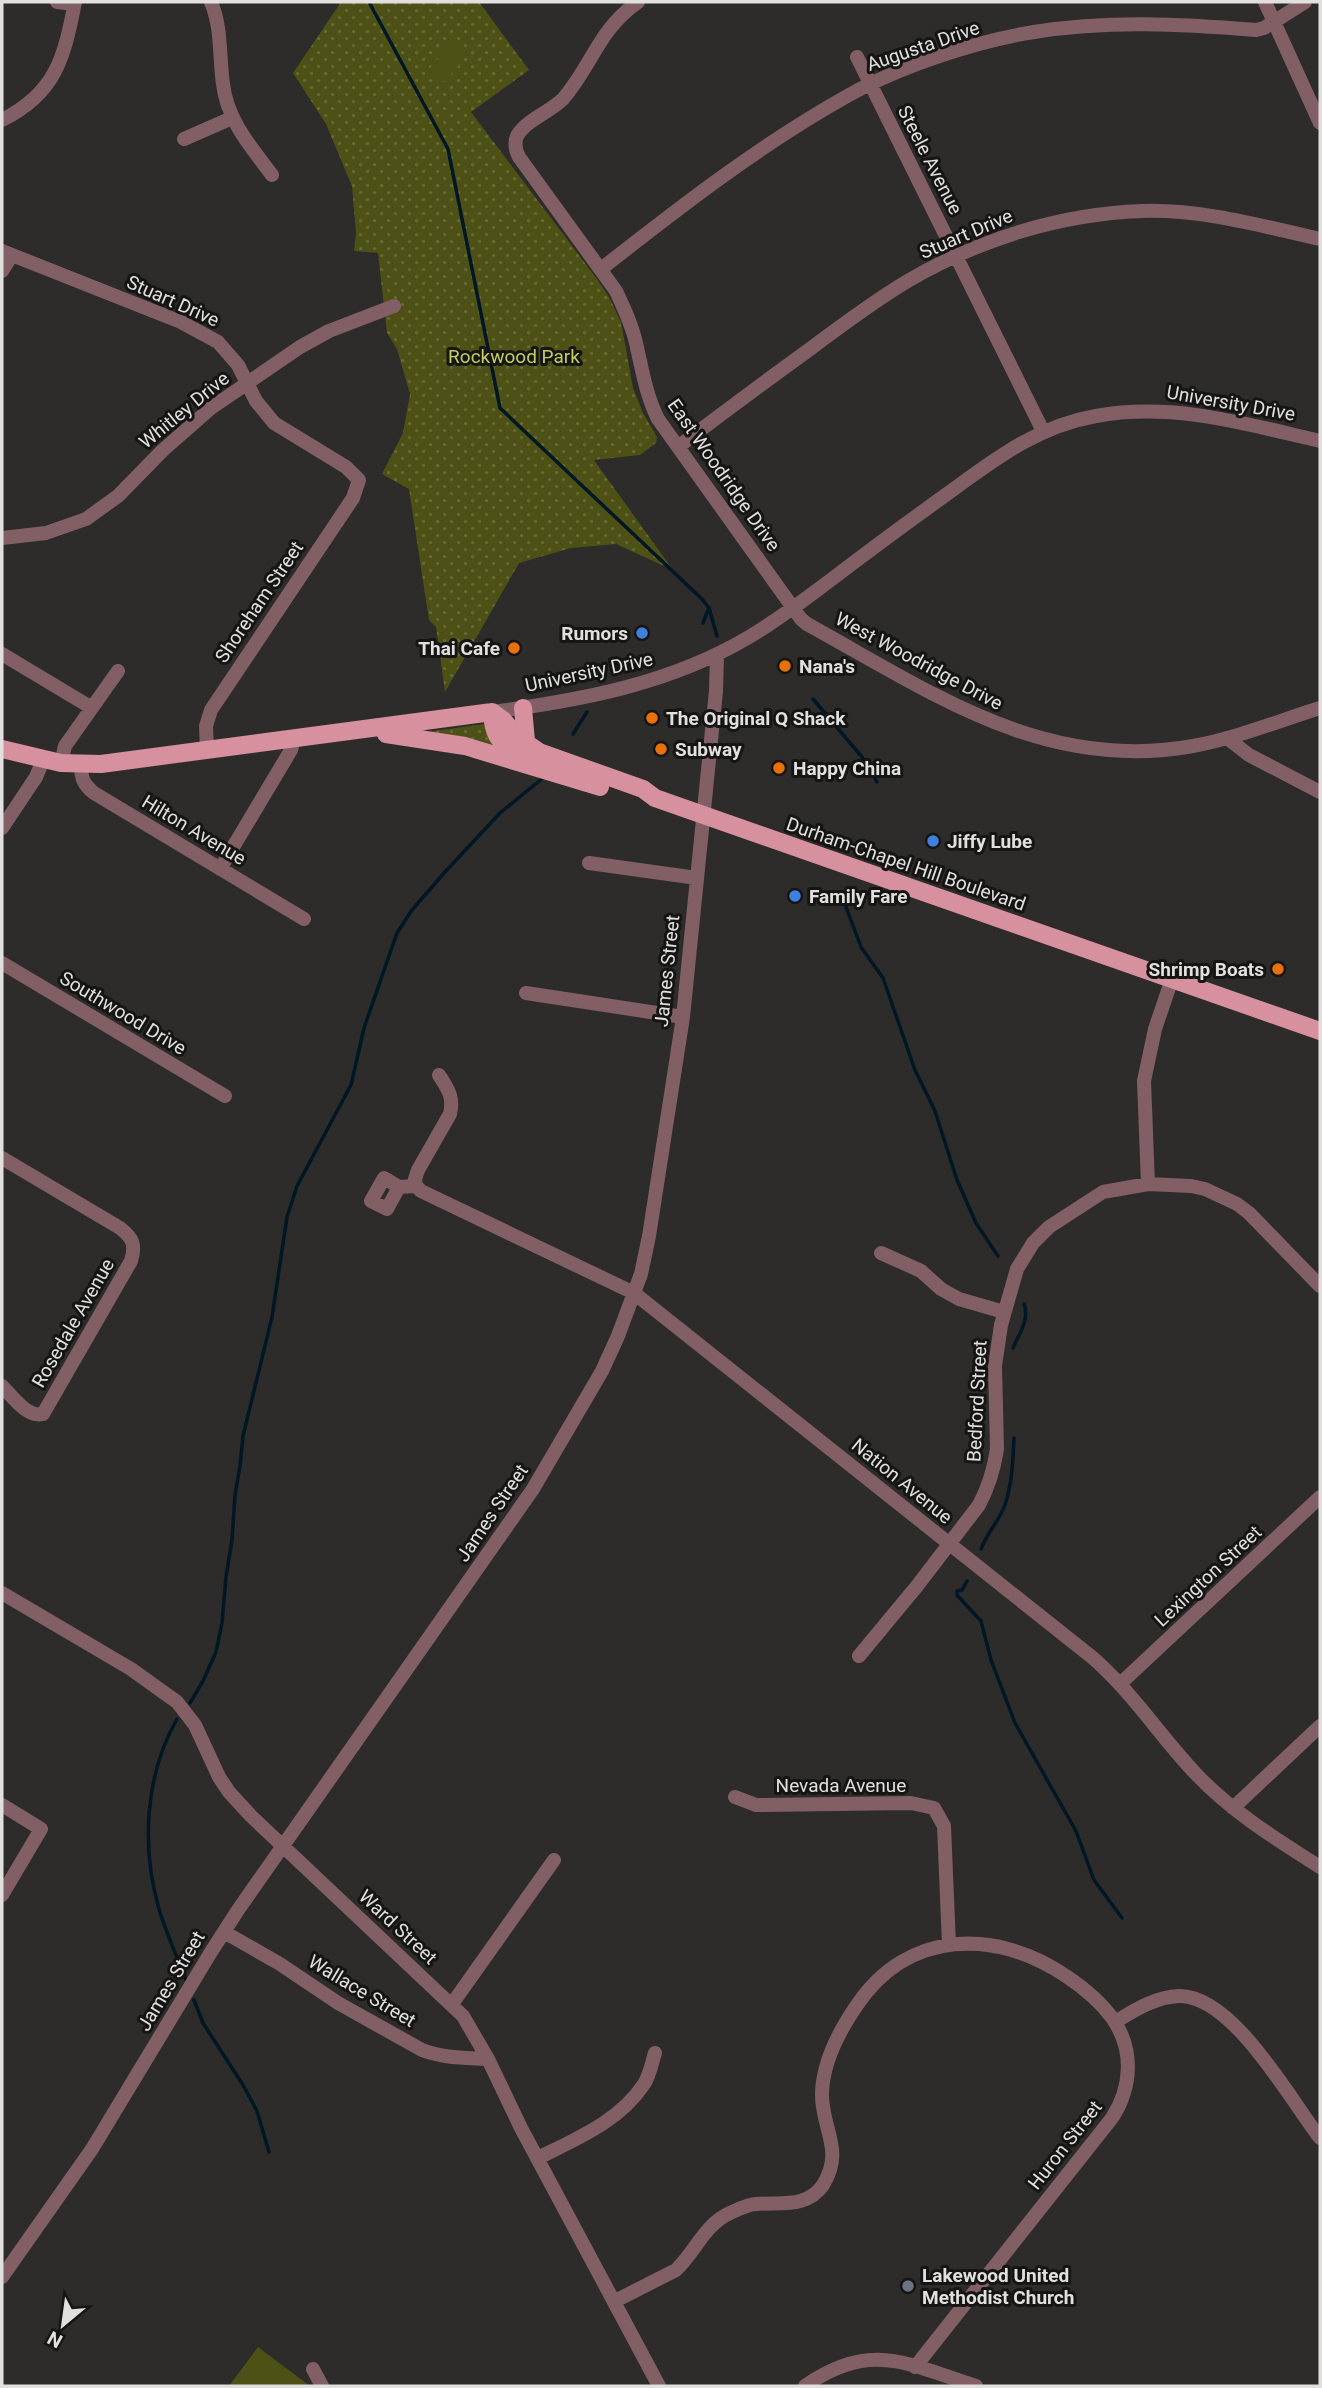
<svg xmlns="http://www.w3.org/2000/svg" width="1322" height="2388" viewBox="0 0 1322 2388" font-family="Roboto,sans-serif">
	<style>
		.grass { fill: url(#grass-dots) }
		.garden { fill: #4d5115 }
		.lines { fill: none; stroke-linecap: round; stroke-linejoin: round }
		.stream { stroke: #011725; stroke-width: 3.5 }
		.minor { stroke: #825f65; stroke-width: 14 }
		.major { stroke: #d6909e; stroke-width: 18 }
		.shop-dot { fill: #3f7fe0; stroke: #151513; stroke-width: 2.5 }
		.food-dot { fill: #e8710a; stroke: #151513; stroke-width: 2.5 }
		.worship-dot { fill: #6b7280; stroke: #151513; stroke-width: 2.5 }
		.labels { text-anchor: middle; dominant-baseline: central; stroke-width: 6; stroke-linejoin: round; paint-order: stroke }
		.street-label { font-size: 19px; fill: #e1e0df; stroke: #151513 }
		.park-label { font-size: 19px; fill: #c4cd60; stroke: #151513 }
		.poi-label { font-size: 19px; font-weight: bold; fill: #e1e0df; stroke: #151513; text-anchor: start }
	</style>
	<defs>
		<pattern id="grass-dots" width="8" height="8" patternUnits="userSpaceOnUse" patternTransform="scale(1.75)"><rect width="8" height="8" fill="#4d5115"/><path d="M2 2h.1M6 6h.1" fill="none" stroke="#666a37" stroke-width="1.8" stroke-linecap="round"/></pattern>
	</defs>
	<rect width="100%" height="100%" fill="#2d2c2a"/>
	<path class="grass" d="M 341,2 L 479,2 L 529,70 L 471,112 L 597,279 L 609,297 L 621,322 L 633,388 L 643,413 L 657,437 L 656,443 L 640,455 L 594,460 L 673,570 L 616,544 L 571,548 L 519,563 L 445,692 L 436,627 L 429,620 L 409,489 L 382,474 L 403,433 L 410,394 L 397,349 L 387,333 L 378,253 L 354,251 L 356,233 L 352,186 L 326,124 L 293,73 Z
		M 484,724 L 499,752 L 420,733 Z"/>
	<path class="garden" d="M 453,40 L 469,53 L 445,82 L 429,69 Z
		M 258,2347 L 310,2386 L 229,2386 Z"/>
	<g class="lines">
		<path class="stream" d="M 369,2 L 448,149 L 500,408 L 702,599 L 709,608 L 717,636
			M 703,623 L 708,610
			M 813,699 L 862,757 L 877,782
			M 573,734 L 587,712
			M 846,907 L 861,947 L 883,978 L 915,1070 L 935,1111 L 957,1180 L 976,1223 L 998,1256
			M 1013,1348 C 1019,1334 1030,1319 1024,1304
			M 981,1549 C 987,1533 999,1521 1005,1505 C 1012,1484 1013,1461 1014,1438
			M 967,1581 L 962,1590 L 957,1591 L 957,1595 L 981,1621 L 991,1660 L 1015,1723 L 1076,1831 L 1094,1880 L 1122,1918
			M 190,1703 L 203,1681 L 216,1652 L 222,1623 L 226,1577 L 232,1540 L 235,1495 L 240,1466 L 243,1436 L 272,1317 L 287,1217 L 297,1186 L 351,1085 L 364,1028 L 397,933 L 412,910 L 445,872 L 500,813 L 543,778
			M 177,1719 C 145,1775 141,1847 159,1909 C 166,1933 177,1956 186,1980
			M 194,2000 L 203,2023 L 243,2085 L 257,2111 L 269,2152"/>
		<path class="minor" d="M 57,2 L 74,4
			M 211,2 C 222,28 219,56 223,84 C 227,120 251,147 272,175
			M 638,2 C 598,30 593,64 563,99 C 550,112 526,120 517,136 C 514,143 516,151 519,157 L 616,291 C 624,308 632,325 636,343 C 642,369 646,395 658,419 L 801,619 L 807,624 C 931,692 1044,773 1193,746 C 1237,738 1278,721 1320,708
			M 1265,2 L 1320,123
			M 857,57 L 1043,431
			M 2,120 C 56,93 64,58 75,2
			M 184,139 L 232,118
			M 2,251 L 181,322 L 218,342 L 238,365 L 256,401 L 274,423 L 346,467 L 359,480 L 353,498 L 211,710 L 206,726 L 207,751
			M 601,269 C 680,207 761,144 849,95 C 899,67 976,41 1034,32 C 1108,20 1182,24 1256,30 L 1264,28 L 1305,2
			M 2,271 L 12,255
			M 678,447 C 720,415 763,383 806,352 C 838,328 871,303 906,282 C 977,240 1059,214 1142,211 C 1202,209 1262,226 1320,239
			M 2,538 L 46,533 L 86,519 L 118,496 L 163,450 L 211,408 L 300,347 L 329,331 L 394,306
			M 2,654 L 92,708
			M 492,712 C 582,700 670,684 749,637 C 778,620 805,599 832,579 C 870,550 908,522 947,494 C 994,460 1037,426 1096,416 C 1173,402 1246,424 1320,441
			M 1227,738 L 1249,755 L 1320,792
			M 61,763 L 65,746 L 118,671
			M 81,764 C 81,778 83,784 94,793 L 304,919
			M 2,828 L 36,777 L 43,760
			M 589,863 L 697,878
			M 220,869 L 291,750 L 294,739
			M 2,963 L 225,1096
			M 526,993 L 683,1017
			M 2,1158 L 120,1228 C 133,1238 136,1245 131,1261 L 43,1414 C 27,1418 12,1396 2,1386
			M 1148,1184 L 1144,1081 L 1155,1029 L 1172,979
			M 416,1186 L 421,1191 L 634,1293 L 1093,1658 C 1132,1692 1160,1736 1196,1774 C 1232,1812 1276,1839 1320,1867
			M 416,1186 L 415,1179 L 418,1170 L 450,1114 C 454,1097 448,1089 439,1075
			M 399,1187 L 387,1209 L 371,1201 L 384,1178 L 399,1187 L 416,1186
			M 881,1253 L 921,1271 L 941,1289 L 959,1299 L 1004,1312
			M 2,1593 L 131,1669 L 177,1702 L 195,1725 L 219,1777 L 229,1792 L 251,1816 L 463,2016 L 488,2059 L 521,2128 L 659,2386
			M 859,1656 L 917,1586 L 979,1505 C 988,1488 994,1469 997,1449 L 995,1366 L 1001,1325 L 1017,1269 L 1033,1243 L 1049,1227 L 1103,1192 L 1148,1184 L 1191,1186 L 1205,1189 L 1237,1204 L 1249,1213 L 1320,1286
			M 1121,1683 L 1320,1497
			M 735,1797 L 756,1805 L 911,1803 L 934,1808 L 944,1826 L 949,1945
			M 2,1805 L 41,1829 L 2,1895
			M 1233,1808 L 1320,1726
			M 224,1932 L 280,1964 L 338,2003 L 422,2050 C 443,2058 465,2058 488,2059
			M 452,2004 L 554,1860
			M 1115,2022 C 1135,2010 1155,1997 1179,1996 C 1233,1995 1291,2101 1320,2138
			M 538,2158 C 576,2139 620,2121 644,2084 C 650,2075 652,2062 655,2053
			M 2,2277 L 92,2149 L 211,1952 L 238,1910 L 533,1489 L 602,1371 L 618,1336 L 641,1274 L 649,1236 L 683,1017 L 716,691 L 717,655
			M 615,2301 L 676,2270 C 695,2252 705,2224 730,2213 C 736,2210 743,2207 750,2205 C 775,2200 805,2211 823,2185 C 845,2150 821,2128 822,2093 C 823,2062 839,2031 857,2005 C 908,1930 995,1928 1066,1976 C 1084,1988 1100,2001 1113,2019 C 1134,2050 1132,2087 1112,2118 L 915,2367
			M 313,2369 L 322,2386
			M 805,2386 C 871,2340 907,2364 976,2386"/>
		<path class="major" d="M 523,708 L 526,741
			M 492,712 L 503,720 L 516,736 L 539,752 L 643,789 L 655,798 L 1320,1031
			M 492,712 C 493,739 501,741 520,757
			M 386,734 L 465,746 L 600,787
			M 2,749 L 61,763 L 101,764 L 492,712"/>
	</g>
	<g class="shop-dot">
		<circle cx="642" cy="633" r="7"/>
		<circle cx="933" cy="841" r="7"/>
		<circle cx="795" cy="896" r="7"/>
	</g>
	<g class="food-dot">
		<circle cx="514" cy="648" r="7"/>
		<circle cx="785" cy="666" r="7"/>
		<circle cx="652" cy="718" r="7"/>
		<circle cx="661" cy="749" r="7"/>
		<circle cx="779" cy="768" r="7"/>
		<circle cx="1278" cy="969" r="7"/>
	</g>
	<circle class="worship-dot" cx="908" cy="2286" r="7"/>
	<g class="labels">
		<g class="street-label">
			<text transform="translate(923 46) rotate(-19)">Augusta Drive</text>
			<text transform="translate(930 160) rotate(63)">Steele Avenue</text>
			<text transform="translate(966 234) rotate(-23)">Stuart Drive</text>
			<text transform="translate(173 301) rotate(24)">Stuart Drive</text>
			<text transform="translate(1231 403) rotate(10)">University Drive</text>
			<text transform="translate(184 410) rotate(-39)">Whitley Drive</text>
			<text transform="translate(724 475) rotate(55)">East Woodridge Drive</text>
			<text transform="translate(259 602) rotate(-56)">Shoreham Street</text>
			<text transform="translate(919 661) rotate(28)">West Woodridge Drive</text>
			<text transform="translate(589 672) rotate(-12)">University Drive</text>
			<text transform="translate(194 830) rotate(31)">Hilton Avenue</text>
			<text transform="translate(906 864) rotate(19)">Durham-Chapel Hill Boulevard</text>
			<text transform="translate(667 971) rotate(-84)">James Street</text>
			<text transform="translate(123 1013) rotate(31)">Southwood Drive</text>
			<text transform="translate(73 1323) rotate(-60)">Rosedale Avenue</text>
			<text transform="translate(977 1401) rotate(-87)">Bedford Street</text>
			<text transform="translate(902 1481) rotate(39)">Nation Avenue</text>
			<text transform="translate(492 1513) rotate(-56)">James Street</text>
			<text transform="translate(1208 1576) rotate(-43)">Lexington Street</text>
			<text x="841" y="1785">Nevada Avenue</text>
			<text transform="translate(398 1927) rotate(43)">Ward Street</text>
			<text transform="translate(171 1981) rotate(-59)">James Street</text>
			<text transform="translate(362 1991) rotate(31)">Wallace Street</text>
			<text transform="translate(1065 2145) rotate(-52)">Huron Street</text>
		</g>
		<g class="park-label">
			<text x="514" y="356">Rockwood Park</text>
		</g>
		<g class="poi-label">
			<text x="628" y="633" text-anchor="end">Rumors</text>
			<text x="500" y="648" text-anchor="end">Thai Cafe</text>
			<text x="799" y="666">Nana's</text>
			<text x="666" y="718">The Original Q Shack</text>
			<text x="675" y="749">Subway</text>
			<text x="793" y="768">Happy China</text>
			<text x="947" y="841">Jiffy Lube</text>
			<text x="809" y="896">Family Fare</text>
			<text x="1264" y="969" text-anchor="end">Shrimp Boats</text>
			<text x="922" y="2275">Lakewood United<tspan x="922" dy="22">Methodist Church</tspan></text>
		</g>
	</g>
	<rect width="1322" height="2388" fill="none" stroke="#e1e0df" stroke-width="7"/>
	<g transform="translate(63 2325) rotate(209)" stroke="#151513" stroke-width="5" paint-order="stroke">
	<path d="M0-5L12 26L0 18L-12 26Z" fill="#e1e0df"/>
	<text y="-10" font-size="19" font-weight="bold" text-anchor="middle" fill="#e1e0df">N</text>
	</g>
</svg>
